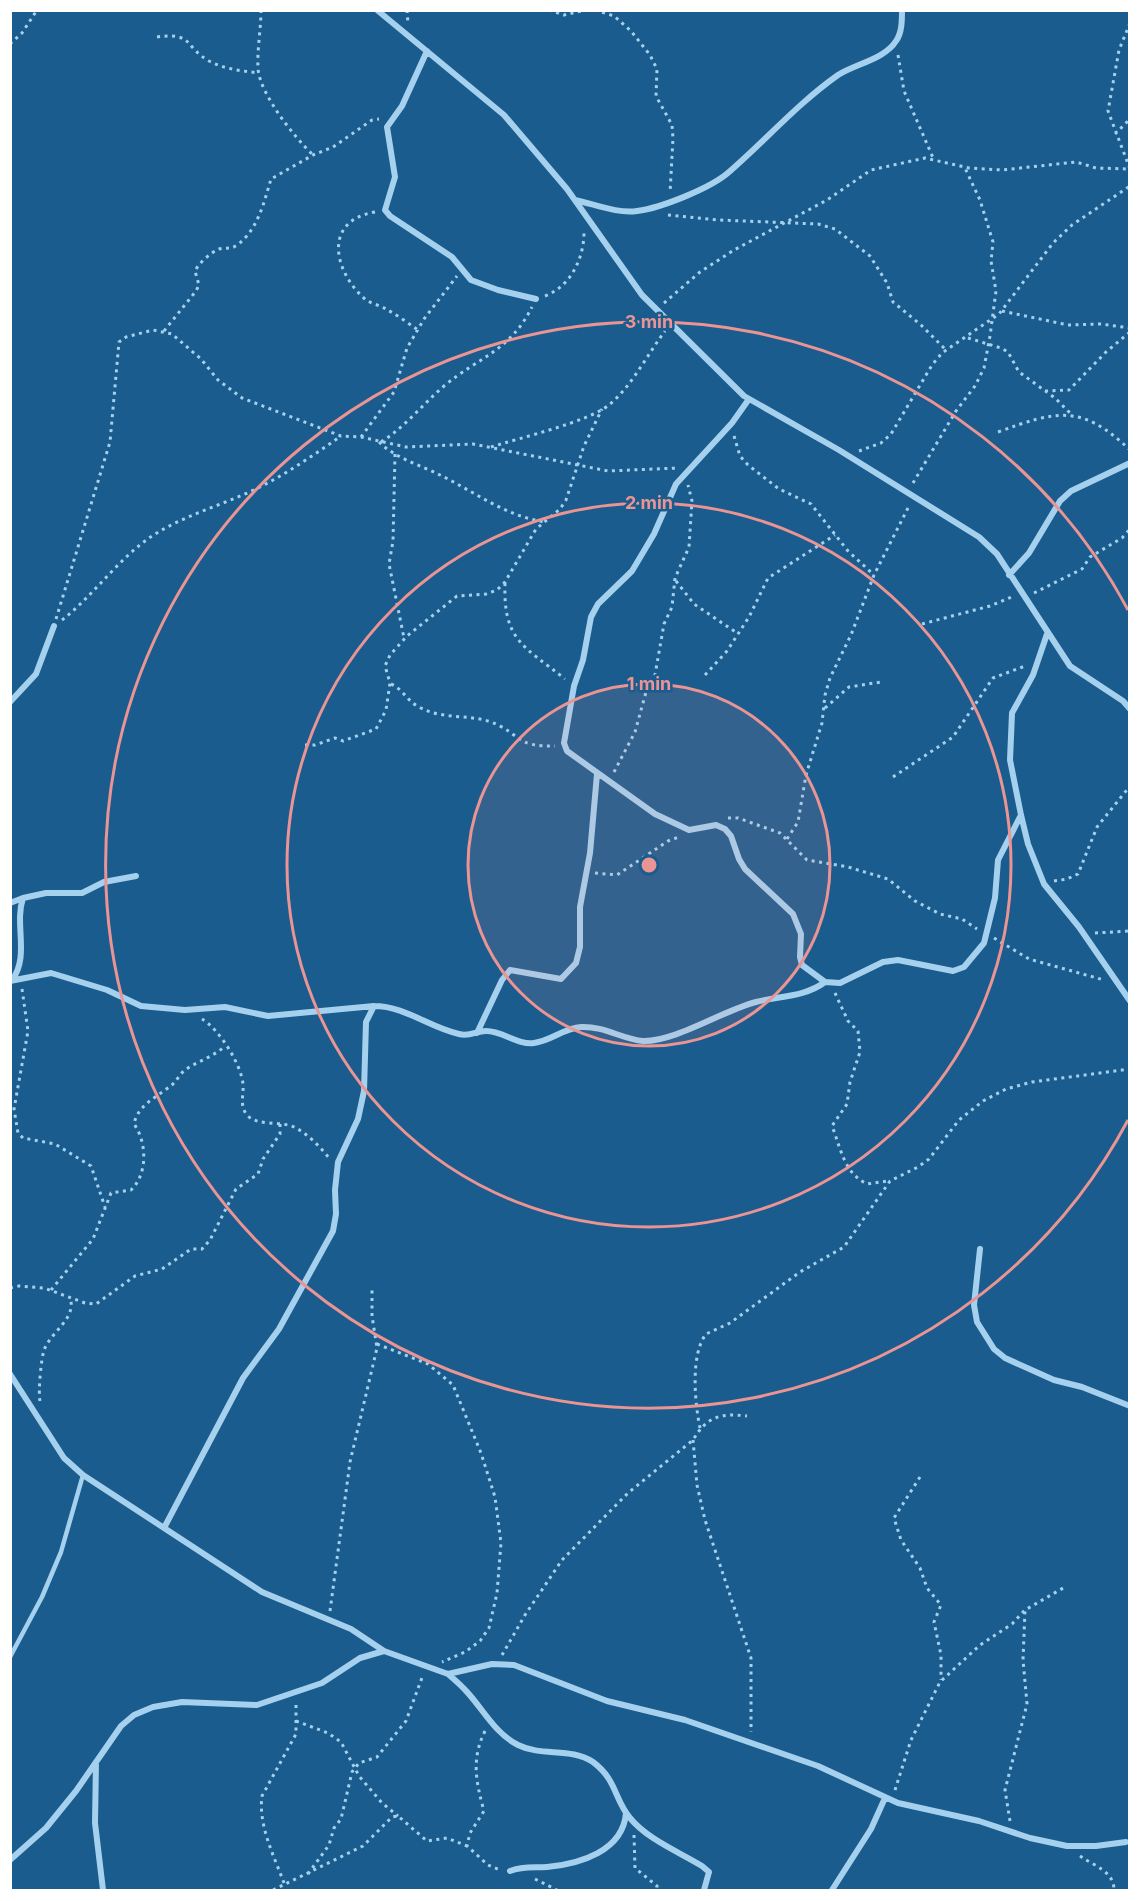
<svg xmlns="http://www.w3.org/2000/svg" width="1140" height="1901" viewBox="0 0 1140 1901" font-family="Inter,sans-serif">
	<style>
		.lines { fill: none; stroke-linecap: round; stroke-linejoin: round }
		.path { stroke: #a6d1ee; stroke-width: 3; stroke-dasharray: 3 4.5; stroke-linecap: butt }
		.service { stroke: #a6d1ee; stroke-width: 4.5 }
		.minor { stroke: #a6d1ee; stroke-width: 6 }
		.ring { fill: none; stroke: #ea9494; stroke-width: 3 }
		.centre { fill: #ea9494; stroke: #1a5c8d; stroke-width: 3 }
		.ring-label { font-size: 18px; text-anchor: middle; font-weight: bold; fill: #ea9494; stroke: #1a5c8d; stroke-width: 5; stroke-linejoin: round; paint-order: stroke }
	</style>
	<rect width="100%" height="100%" fill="#1a5c8d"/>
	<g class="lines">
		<path class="path" d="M 261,10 C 261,29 257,49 258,68 C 259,93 295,138 313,155
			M 407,10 L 408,24
			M 549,10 L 564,15 L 586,10
			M 595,10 L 614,16 L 631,31 L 650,55 L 657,69 L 656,96 L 672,125 L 673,138 L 670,193
			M 1130,23 L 1119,50 L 1108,111 L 1130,169
			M 157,37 C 194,32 184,47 209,61 C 224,69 242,71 259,73
			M 10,44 L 22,33 L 37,10
			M 898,55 L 904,91 L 934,160
			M 1115,134 L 1130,119
			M 375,212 C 322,221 334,272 365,299 C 371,304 380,305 386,309 C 397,315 408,323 418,330
			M 668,215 L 719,220 L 818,224 L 835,229 L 870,256 L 887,283 L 893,302 L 921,325 L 947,351
			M 545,296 C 571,286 584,258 584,232
			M 664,303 L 700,272 L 734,250 L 827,200 L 871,170 L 925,158 L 969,168 L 1002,170 L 1076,162 L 1096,168 L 1130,169
			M 1002,311 L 1068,325 L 1101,324 L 1130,328
			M 164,331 L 196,291 L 199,285 L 195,271 C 199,263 210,253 219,249 C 226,247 231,250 237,245 C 258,230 264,202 271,179 L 313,155 L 333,147 L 372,120 L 379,119
			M 968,338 L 1001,348 L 1008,352 L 1019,372 L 1055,398 L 1070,413
			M 1045,391 L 1069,390 L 1106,352 L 1130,332
			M 998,432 C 1056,411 1081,403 1130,450
			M 734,436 L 740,456 L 748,465 L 779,489 L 811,504 L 848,551 L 874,575
			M 361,437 L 394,392 L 407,348 L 424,319 L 457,276
			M 379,442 C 395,458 420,465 440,475 C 475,492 505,516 545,522
			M 381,442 C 406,426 422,405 444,386 C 479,357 510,351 532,307
			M 491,447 C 519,438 588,422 609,405 C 632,386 647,355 665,331
			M 859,451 L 881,443 L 891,434 L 932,365 L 942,353 L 999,314 L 1053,243 L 1072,225 L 1130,186
			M 395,454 L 393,541 L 389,564 L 404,638
			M 913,483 L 956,411 L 975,386 L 984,368 L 990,336 L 996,291 L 991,261 L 993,242 L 980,200 L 965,168
			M 676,581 L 694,604 L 737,633
			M 505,583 C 503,641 524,646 565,679
			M 1034,593 L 1082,569 L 1090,557 L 1122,538 L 1130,529
			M 56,619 L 110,442 L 119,342 L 126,337 L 153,330 L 172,334 L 201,359 L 218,380 L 242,398 L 341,436 L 361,437 L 406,447 L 473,444 L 608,471 L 678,468
			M 62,620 C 94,595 119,558 152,536 C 186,514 224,505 260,487 C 288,473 315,454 341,436
			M 922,624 L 990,606 L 1014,596
			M 705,675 L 727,651 L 749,617 L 768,578 L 835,535
			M 391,684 C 403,689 407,701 419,707 C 442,720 469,714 491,722 C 522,734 514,747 555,746
			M 825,708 L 849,687 L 881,682
			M 305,745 L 315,745 L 335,738 L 343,741 L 376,729 L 386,710 L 390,683 L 385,666 L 390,655 L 407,636 L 457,596 L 486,594 L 497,590 L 505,582 L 536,529 L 560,509 L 566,500 L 584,446 L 602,409
			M 614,772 L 635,732 L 646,692 L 655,675 L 664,624 L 672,607 L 675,578 L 689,547 L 692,501 L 688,485
			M 893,777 L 953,737 L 993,678 L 1025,666
			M 728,818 L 738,818 L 780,833 L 807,860 L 848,867 L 888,879 L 915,901 L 940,914 L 962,919 L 977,929
			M 787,839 L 798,822 L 806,775 L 822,723 L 825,695 L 830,678 L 851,635 L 874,575 L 910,504
			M 595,873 L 617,875 L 668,841 L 679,837
			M 1054,881 L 1067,879 L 1078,874 L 1097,827 L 1130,786
			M 1095,933 L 1130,931
			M 994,938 L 1029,959 L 1104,980
			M 22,989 L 28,1031 L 14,1109 L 18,1133 L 23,1138 L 55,1144 L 91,1166 L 105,1207
			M 835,993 L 848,1021 L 858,1031 L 860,1052 L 850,1082 L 847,1104 L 832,1126 C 841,1149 844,1173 867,1184 L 888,1181
			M 202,1019 C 219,1029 241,1064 243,1084 C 244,1095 239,1105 247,1115 C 257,1127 282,1120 296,1128 C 309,1135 320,1147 330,1159
			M 10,1288 L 19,1286 L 44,1288 L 85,1303 L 96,1304 L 135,1276 L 162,1269 L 191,1249 L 202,1249 L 210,1240 L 236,1189 L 258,1174 L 263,1159 L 280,1134 L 280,1122
			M 51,1290 L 93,1239 L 111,1193 L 131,1190 C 148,1174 147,1142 134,1124 C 138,1104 159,1096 173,1084 C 177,1080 180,1074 185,1070 C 198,1061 213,1057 225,1046
			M 377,1344 L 428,1364 L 453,1385 L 481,1453 L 495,1497 L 501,1543 L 497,1593 L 489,1628 L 480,1641 L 465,1652 L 442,1662
			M 40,1401 C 38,1392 41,1360 44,1350 C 52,1330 77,1319 70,1297
			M 700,1428 C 695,1404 690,1355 706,1334 L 730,1323 L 800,1272 L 844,1247 L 890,1181 L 918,1167 L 929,1159 L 959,1120 L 983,1101 L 1006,1089 L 1032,1082 L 1130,1069
			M 693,1440 L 697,1485 L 705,1520 L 751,1658 L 751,1732
			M 920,1477 L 894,1518 L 901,1540 L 920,1568 L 927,1588 L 941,1605 L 934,1622 L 941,1655 L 941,1680
			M 330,1611 L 350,1462 L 377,1348 L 372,1316 L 372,1288
			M 502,1655 L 525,1615 L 562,1560 L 628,1493 L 693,1440 C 707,1416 721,1413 747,1416
			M 296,1721 L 328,1733 L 341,1742 L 359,1776 L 382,1803 L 398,1816
			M 485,1731 C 471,1759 476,1782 484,1811 L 470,1833 L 467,1846 L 488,1865 L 500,1870
			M 895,1790 L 911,1740 L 940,1682 L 980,1645 L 1012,1624 L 1025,1610 L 1065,1587
			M 1010,1821 L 1005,1790 L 1027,1704 L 1023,1660 L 1025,1610
			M 634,1835 L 635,1868 L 657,1886 L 657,1890
			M 1080,1856 C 1094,1866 1114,1871 1114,1890
			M 308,1874 L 329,1845 L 334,1828 L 341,1819 L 352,1772 L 359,1763 L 377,1757 L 406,1721 L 423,1675
			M 535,1879 L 557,1890
			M 284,1883 C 274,1856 258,1825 262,1796 L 296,1734 L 296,1702
			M 273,1890 L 363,1846 L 392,1817 L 398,1816 L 427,1841 L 447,1838 L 467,1846"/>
		<path class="service" d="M 10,1657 L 42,1597 L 61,1552 L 83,1475"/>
		<path class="minor" d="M 377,10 L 504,115 L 567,189 L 642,295 L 744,396 L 839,450 L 979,537 L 997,554 L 1070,666 L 1123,701 L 1130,709
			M 427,51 L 402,106 L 387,127 L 395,177 L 385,210 L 390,216 L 452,257 L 471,280 L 498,290 L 536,299
			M 575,200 C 594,204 618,214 637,211 C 661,208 711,188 729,172 C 766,140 797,104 838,75 C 855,64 885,59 896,41 C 902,33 902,20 902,10
			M 749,399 L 732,423 L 676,484 L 654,534 L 632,571 L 598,604 L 591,617 L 583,660 L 574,686 L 564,743 L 567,751 L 655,814 L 689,830 L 716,825 L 725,829 L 731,836 L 739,859 L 745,869 L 793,914 L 801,934 L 800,957 L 802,965 L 825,982 L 840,983 L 883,962 L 898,960 L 953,971 L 964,967 L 984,943 L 995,898 L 998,860 L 1021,815
			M 1009,575 L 1029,553 L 1060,501 L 1071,491 L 1130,463
			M 1047,634 L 1033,675 L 1012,713 L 1010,760 L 1021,815 L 1028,844 L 1044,884 L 1079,927 L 1130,1001
			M 10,702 L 36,674 L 54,626
			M 10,903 L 23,898
			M 12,980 C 30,956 14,925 23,898 L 46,893 L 82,893 L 104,882 L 136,876
			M 10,981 L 51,973 L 107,990 L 141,1006 L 185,1010 L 225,1007 L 268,1016 L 374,1006
			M 477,1033 L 502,980 L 510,970 L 561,979 L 576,963 L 580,947 L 580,907 L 590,853 L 597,774
			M 980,1249 L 974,1305 L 977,1322 L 994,1349 L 1005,1358 L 1054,1380 L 1082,1387 L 1130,1406
			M 10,1374 L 64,1458 L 83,1475 L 262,1592 L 351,1629 L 384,1651
			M 164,1528 L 243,1378 L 279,1329 L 333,1231 L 336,1214 L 335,1190 L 338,1162 L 358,1119 L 364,1091 L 366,1022 L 374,1006 C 405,1006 430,1028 459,1034 C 470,1037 476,1031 486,1031 C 503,1031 517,1045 534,1043 C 551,1041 564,1028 581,1027 C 604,1026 622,1039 643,1041 C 675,1042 724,1010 756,1002 C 779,996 805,997 825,982
			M 448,1674 C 455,1680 462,1686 468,1693 C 484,1711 496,1734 518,1745 C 542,1757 571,1747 593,1762 C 617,1780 614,1799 630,1818 C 647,1839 679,1852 702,1866 L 709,1872 L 704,1890
			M 96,1762 L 95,1823 L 103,1890
			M 10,1860 L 46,1828 L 76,1791 L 121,1726 L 134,1715 L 153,1707 L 182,1702 L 257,1705 L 322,1683 L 360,1658 L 384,1651 L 448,1674 L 492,1664 L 514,1665 L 607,1701 L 685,1720 L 818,1766 L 898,1803 L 979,1821 L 1030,1838 L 1067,1846 L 1096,1846 L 1126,1842
			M 510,1871 C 523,1866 534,1868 547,1867 C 580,1864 623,1851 626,1813
			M 832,1890 L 871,1829 L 885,1798"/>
	</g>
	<circle cx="649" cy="865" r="181" fill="#ea9494" fill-opacity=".12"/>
	<g class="ring">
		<circle cx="649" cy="865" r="181"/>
		<circle cx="649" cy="865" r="362"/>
		<path d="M1128 1120A543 543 0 1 1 1128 610"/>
	</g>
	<circle cx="649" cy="865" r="9" class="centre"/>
	<g class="ring-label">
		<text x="649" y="328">3 min</text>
		<text x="649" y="509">2 min</text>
		<text x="649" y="690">1 min</text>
	</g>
	<rect width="1140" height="1901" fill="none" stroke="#ffffff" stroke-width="24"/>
</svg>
